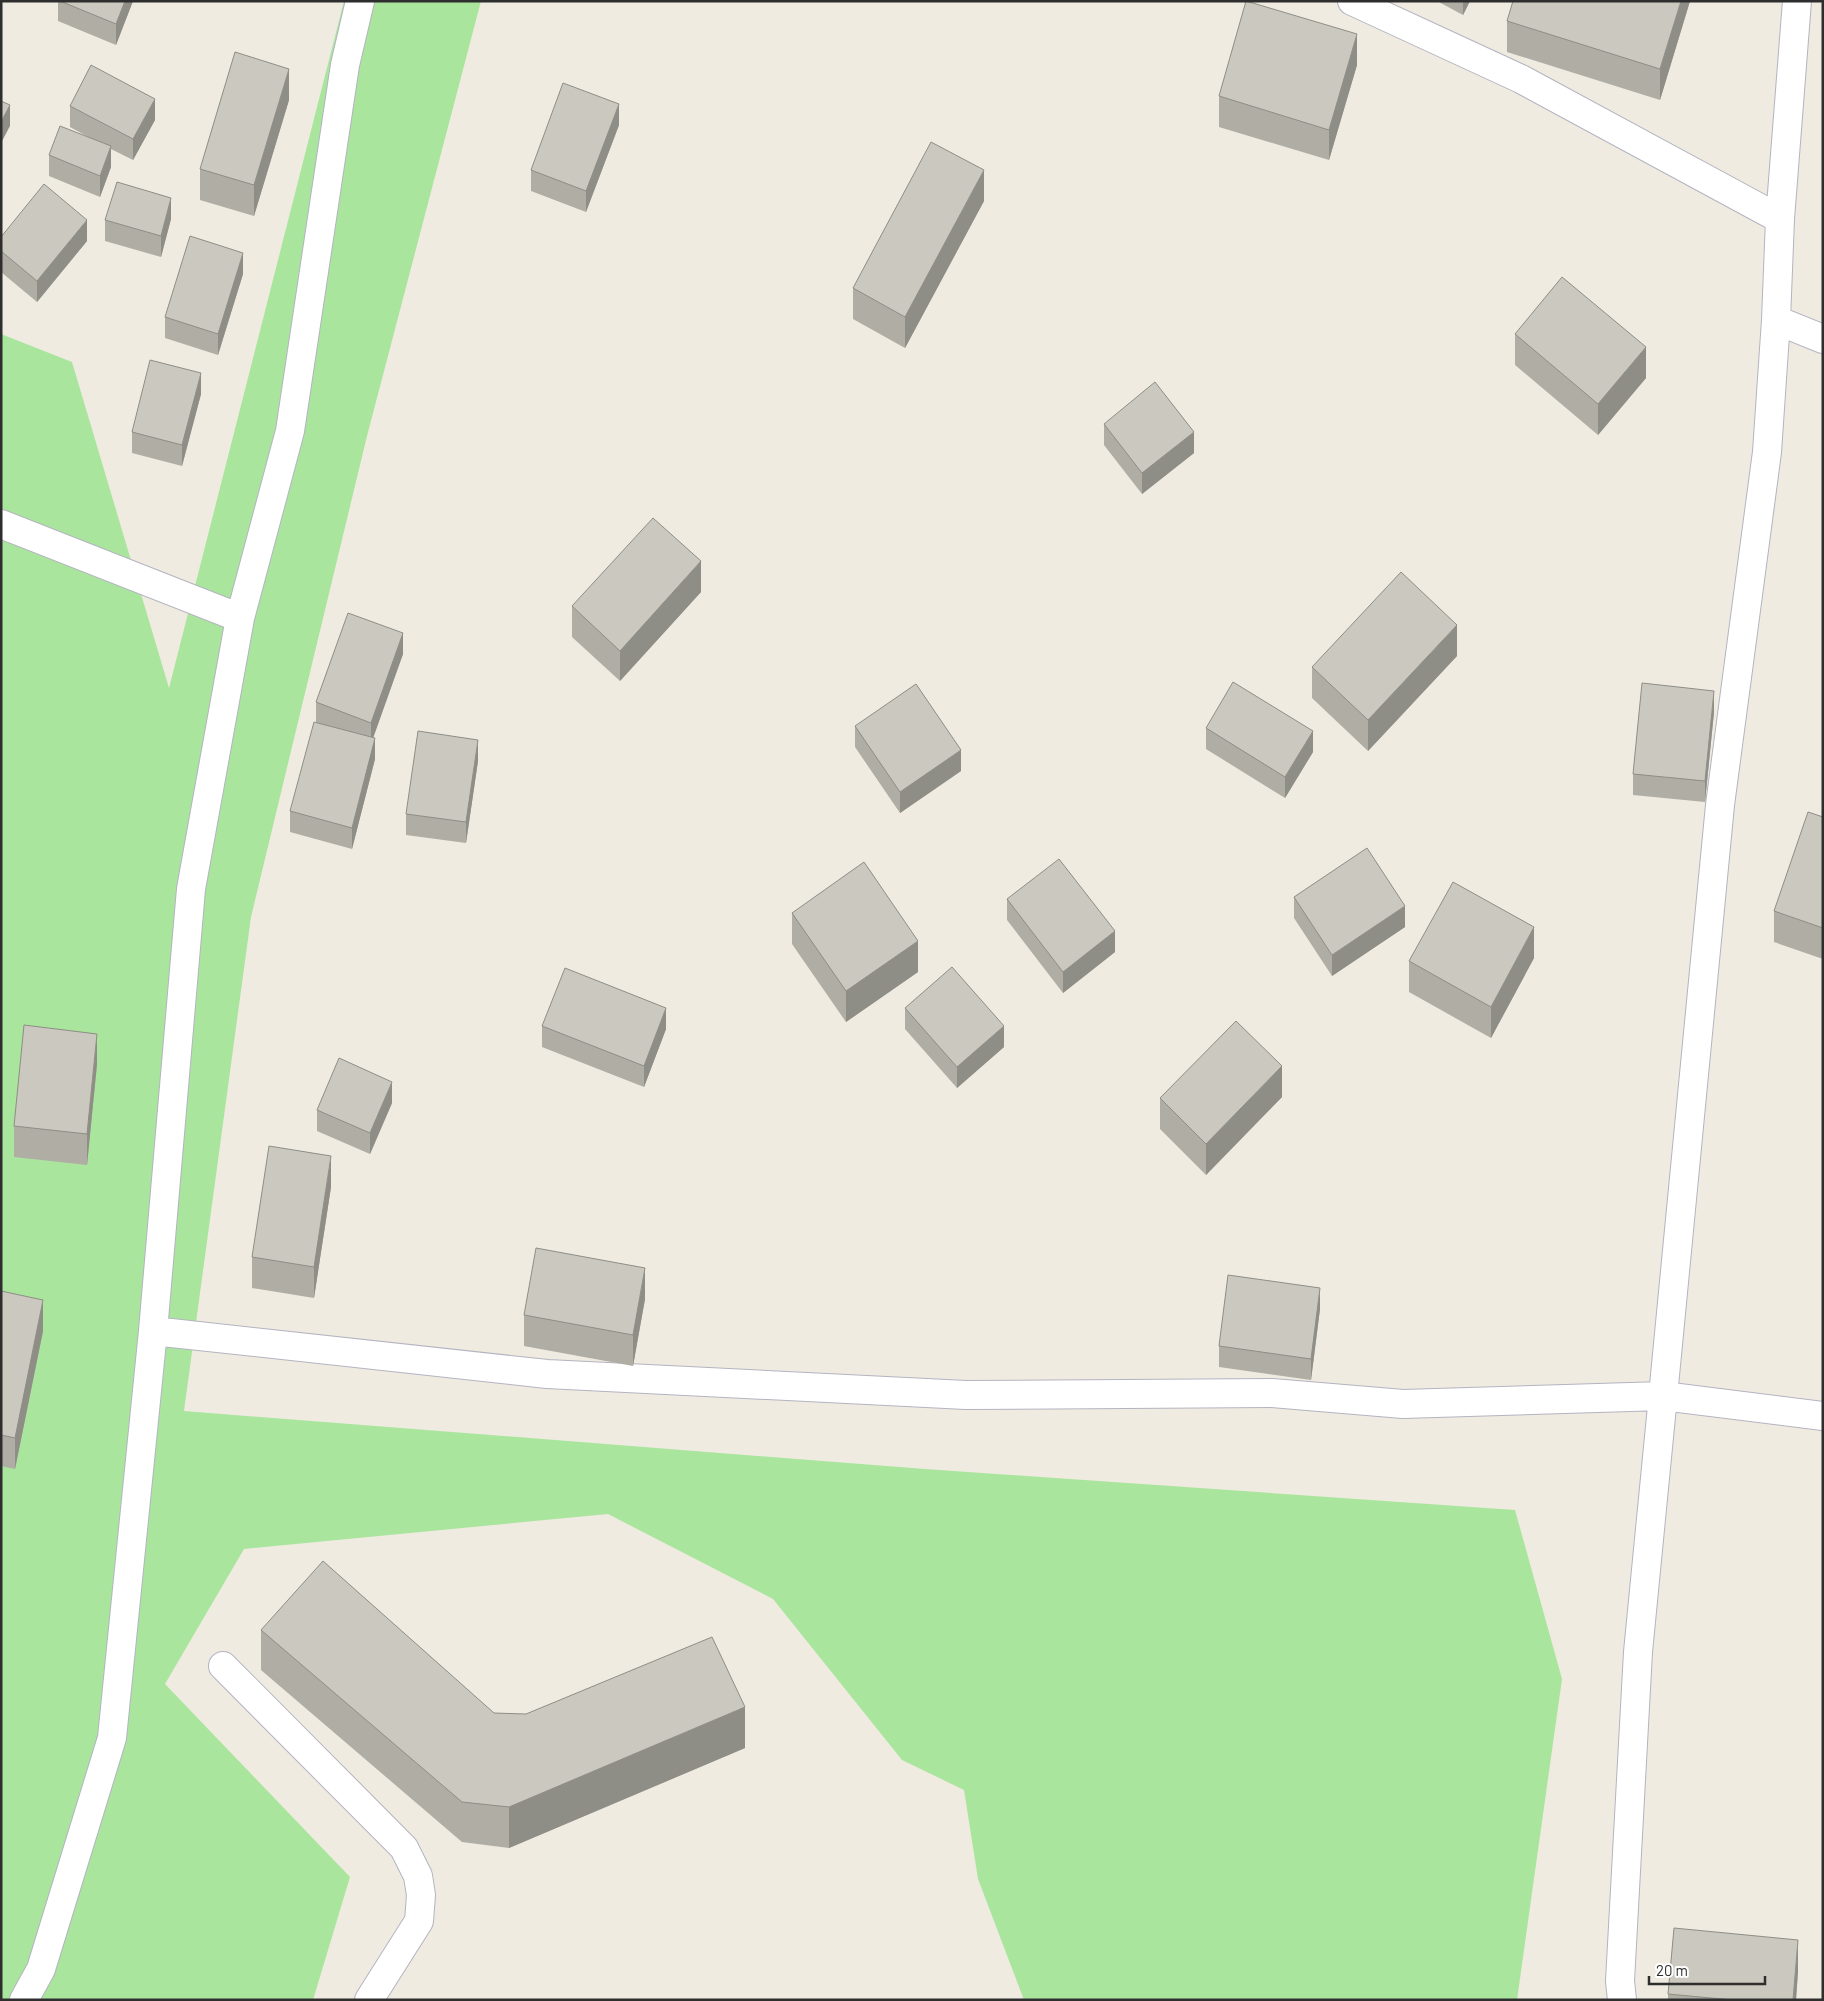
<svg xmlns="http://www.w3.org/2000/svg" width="1824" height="2001" viewBox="0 0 1824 2001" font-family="Barlow,sans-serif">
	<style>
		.green { fill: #aae59d }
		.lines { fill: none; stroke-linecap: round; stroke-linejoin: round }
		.minor-casing { stroke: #b4b4c1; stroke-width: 30 }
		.minor { stroke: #fff; stroke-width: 28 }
		.wall { fill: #afada4 }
		.shaded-wall { fill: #8e8d86 }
		.building { fill: #cbc9bf; stroke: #8e8d86 }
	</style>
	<rect width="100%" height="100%" fill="#efebe1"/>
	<path class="green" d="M 344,1 L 481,1 L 367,436 L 251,917 L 184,1411 L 925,1469 L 1515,1510 L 1562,1679 L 1517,2000 L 1024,2000 L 978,1879 L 964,1790 L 902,1760 L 773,1599 L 608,1514 L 244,1549 L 165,1684 L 350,1877 L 313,2000 L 1,2000 L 1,334 L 72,362 L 169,688 Z"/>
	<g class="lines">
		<defs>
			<path id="minor" d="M 360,1 L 345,65 L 290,431 L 240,618 L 191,889 L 153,1331 L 547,1374 L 966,1395 L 1272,1393 L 1403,1404 L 1663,1396 L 1638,1652 L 1620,1981 L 1622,2000
				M 1352,1 L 1521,79 L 1780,219
				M 1797,1 L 1780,219 L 1776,320 L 1767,452 L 1720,805 L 1663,1396 L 1823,1416
				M 1776,320 L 1823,339
				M 1,524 L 240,618
				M 223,1666 L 404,1848 L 418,1876 L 421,1895 L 419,1921 L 369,2000
				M 24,2000 L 41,1969 L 112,1738 L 153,1331"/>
		</defs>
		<use href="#minor" class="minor-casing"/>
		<use href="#minor" class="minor"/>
	</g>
	<path class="wall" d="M 58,1 L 133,1 L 116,45 L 58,21 Z
		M 1437,1 L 1470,1 L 1463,15 Z
		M 1690,1 L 1660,100 L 1507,52 L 1507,21 Z
		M 1357,65 L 1329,160 L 1219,127 L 1219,96 Z
		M 289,100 L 254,216 L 200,200 L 200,169 Z
		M 70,106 L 155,120 L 133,160 L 111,149 L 111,167 L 100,197 L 49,176 L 49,155 L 92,139 L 70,127 Z
		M 619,125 L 586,212 L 531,191 L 531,170 Z
		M 984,201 L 905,348 L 853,319 L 853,288 Z
		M 171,219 L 161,257 L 105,241 L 105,220 Z
		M 1,237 L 87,241 L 37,302 L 1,272 Z
		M 243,274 L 218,355 L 165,338 L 165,317 Z
		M 1515,334 L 1646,378 L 1598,435 L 1515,365 Z
		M 201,394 L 182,466 L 132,453 L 132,432 Z
		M 1104,424 L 1194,453 L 1142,494 L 1104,445 Z
		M 701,592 L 620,681 L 572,637 L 572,606 Z
		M 403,654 L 373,737 L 375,759 L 352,849 L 290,832 L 290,811 L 316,722 L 316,702 Z
		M 1457,656 L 1368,751 L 1312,698 L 1312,667 Z
		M 1714,712 L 1705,802 L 1633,795 L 1633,774 Z
		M 855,726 L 961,771 L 900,813 L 855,747 Z
		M 1206,728 L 1313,752 L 1285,798 L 1206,749 Z
		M 478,761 L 466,843 L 406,835 L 406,814 Z
		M 1823,817 L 1823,959 L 1774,942 L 1774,911 Z
		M 1294,897 L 1405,927 L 1332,976 L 1294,918 Z
		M 1007,899 L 1115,952 L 1063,993 L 1007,920 Z
		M 792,913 L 918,972 L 846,1022 L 792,944 Z
		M 1534,958 L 1491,1038 L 1409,992 L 1409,961 Z
		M 905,1008 L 1004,1047 L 957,1088 L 905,1029 Z
		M 542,1026 L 666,1029 L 644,1087 L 542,1047 Z
		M 97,1064 L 87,1165 L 14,1157 L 14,1126 Z
		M 1282,1097 L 1206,1175 L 1160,1129 L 1160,1098 Z
		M 392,1103 L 370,1154 L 317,1131 L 317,1110 Z
		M 331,1187 L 314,1298 L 252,1288 L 252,1257 Z
		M 1,1291 L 43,1331 L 15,1469 L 1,1466 Z
		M 645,1299 L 633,1366 L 524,1346 L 524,1315 Z
		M 1320,1309 L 1311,1380 L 1219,1367 L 1219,1346 Z
		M 261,1630 L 494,1713 L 745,1748 L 509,1848 L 462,1842 L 261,1670 Z
		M 1798,1971 L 1796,2000 L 1668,2000 L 1668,1994 Z"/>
	<path class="shaded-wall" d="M 125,1 L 133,1 L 116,45 L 116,24 Z
		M 1463,1 L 1470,1 L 1463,15 Z
		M 1681,1 L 1690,1 L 1660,100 L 1660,69 Z
		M 1357,34 L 1357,65 L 1329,160 L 1329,130 Z
		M 289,69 L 289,100 L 254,216 L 254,185 Z
		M 155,99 L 155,120 L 133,160 L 133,139 Z
		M 619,104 L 619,125 L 586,212 L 586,191 Z
		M 10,105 L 10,126 L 1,143 L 1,122 Z
		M 111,146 L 111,167 L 100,197 L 100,176 Z
		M 984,170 L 984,201 L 905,348 L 905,317 Z
		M 171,198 L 171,219 L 161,257 L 161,236 Z
		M 87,220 L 87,241 L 37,302 L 37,281 Z
		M 243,253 L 243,274 L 218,355 L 218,334 Z
		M 1646,347 L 1646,378 L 1598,435 L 1598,404 Z
		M 201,373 L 201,394 L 182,466 L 182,445 Z
		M 1194,432 L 1194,453 L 1142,494 L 1142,473 Z
		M 701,561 L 701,592 L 620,681 L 620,651 Z
		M 1457,625 L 1457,656 L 1368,751 L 1368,720 Z
		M 403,633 L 403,654 L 371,744 L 371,723 Z
		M 1714,691 L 1714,712 L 1705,802 L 1705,781 Z
		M 1313,731 L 1313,752 L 1285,798 L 1285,777 Z
		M 375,738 L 375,759 L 352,849 L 352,828 Z
		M 478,740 L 478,761 L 466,843 L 466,822 Z
		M 961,750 L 961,771 L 900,813 L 900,792 Z
		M 1405,906 L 1405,927 L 1332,976 L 1332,955 Z
		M 1534,927 L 1534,958 L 1491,1038 L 1491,1007 Z
		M 1115,931 L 1115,952 L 1063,993 L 1063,972 Z
		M 918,941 L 918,972 L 846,1022 L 846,991 Z
		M 666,1008 L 666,1029 L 644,1087 L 644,1066 Z
		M 1004,1026 L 1004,1047 L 957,1088 L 957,1067 Z
		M 97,1034 L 97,1064 L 87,1165 L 87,1134 Z
		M 1282,1066 L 1282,1097 L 1206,1175 L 1206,1144 Z
		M 392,1082 L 392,1103 L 370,1154 L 370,1133 Z
		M 331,1156 L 331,1187 L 314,1298 L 314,1267 Z
		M 645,1268 L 645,1299 L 633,1366 L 633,1335 Z
		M 1320,1288 L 1320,1309 L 1311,1380 L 1311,1359 Z
		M 43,1300 L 43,1331 L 15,1469 L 15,1438 Z
		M 745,1707 L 745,1748 L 509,1848 L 509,1807 Z
		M 1798,1940 L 1798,1971 L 1796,2000 L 1793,2000 Z"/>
	<path class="building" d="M 60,1 L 125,1 L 116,24 Z
		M 1246,1 L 1357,34 L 1329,130 L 1219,96 Z
		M 1513,1 L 1681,1 L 1660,69 L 1507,21 Z
		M 235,52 L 289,69 L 254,185 L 200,169 Z
		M 91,65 L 155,99 L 133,139 L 70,106 Z
		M 563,83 L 619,104 L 586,191 L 531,170 Z
		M 1,101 L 10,105 L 1,122 Z
		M 60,126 L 111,146 L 100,176 L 49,155 Z
		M 931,142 L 984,170 L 905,317 L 853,288 Z
		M 117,182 L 171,198 L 161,236 L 105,220 Z
		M 44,184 L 87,220 L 37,281 L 1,251 L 1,237 Z
		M 190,236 L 243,253 L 218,334 L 165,317 Z
		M 1562,277 L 1646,347 L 1598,404 L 1515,334 Z
		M 150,360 L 201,373 L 182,445 L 132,432 Z
		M 1155,382 L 1194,432 L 1142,473 L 1104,424 Z
		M 653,518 L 701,561 L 620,651 L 572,606 Z
		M 1401,572 L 1457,625 L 1368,720 L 1312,667 Z
		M 348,613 L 403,633 L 371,723 L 316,702 Z
		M 1233,682 L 1313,731 L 1285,777 L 1206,728 Z
		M 1642,683 L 1714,691 L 1705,781 L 1633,774 Z
		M 916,684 L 961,750 L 900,792 L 855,726 Z
		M 314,722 L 375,738 L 352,828 L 290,811 Z
		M 418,731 L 478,740 L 466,822 L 406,814 Z
		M 1808,812 L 1823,817 L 1823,928 L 1774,911 Z
		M 1367,848 L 1405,906 L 1332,955 L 1294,897 Z
		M 1059,859 L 1115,931 L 1063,972 L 1007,899 Z
		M 864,862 L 918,941 L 846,991 L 792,913 Z
		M 1453,882 L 1534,927 L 1491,1007 L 1409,961 Z
		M 952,967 L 1004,1026 L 957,1067 L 905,1008 Z
		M 565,968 L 666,1008 L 644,1066 L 542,1026 Z
		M 1236,1021 L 1282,1066 L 1206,1144 L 1160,1098 Z
		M 24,1025 L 97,1034 L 87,1134 L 14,1126 Z
		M 339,1058 L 392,1082 L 370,1133 L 317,1110 Z
		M 269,1146 L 331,1156 L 314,1267 L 252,1257 Z
		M 536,1248 L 645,1268 L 633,1335 L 524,1315 Z
		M 1228,1275 L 1320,1288 L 1311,1359 L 1219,1346 Z
		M 1,1291 L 43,1300 L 15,1438 L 1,1435 Z
		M 323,1561 L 494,1713 L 526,1714 L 712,1637 L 745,1707 L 509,1807 L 462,1802 L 261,1630 Z
		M 1674,1928 L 1798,1940 L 1793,2000 L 1733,2000 L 1668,1994 Z"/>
	<rect width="1824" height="2001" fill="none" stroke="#2e2e2e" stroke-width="5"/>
	<path d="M1649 1976v8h116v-8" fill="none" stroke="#2e2e2e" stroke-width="2.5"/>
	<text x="1656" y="1976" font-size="15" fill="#2e2e2e" stroke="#ffffff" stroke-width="4" paint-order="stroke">20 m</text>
</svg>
